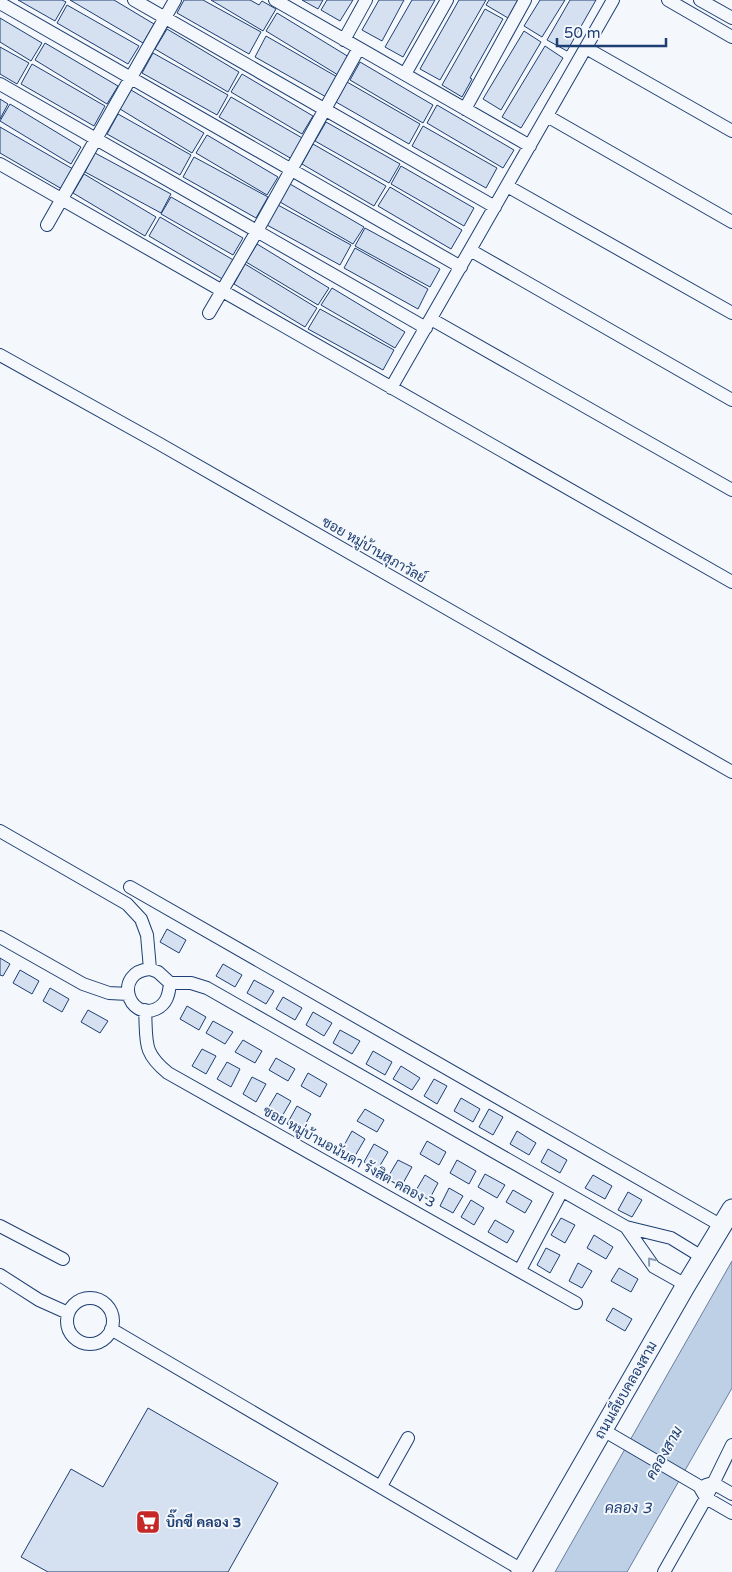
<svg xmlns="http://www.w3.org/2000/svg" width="732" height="1572" viewBox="0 0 732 1572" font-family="'Varela Round',Sarabun,sans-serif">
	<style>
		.water { fill: #bed0e5; stroke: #687fa3 }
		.building { fill: #d5e0f0; stroke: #1d3f73 }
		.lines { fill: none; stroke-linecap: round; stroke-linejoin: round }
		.minor-casing { stroke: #1d3f73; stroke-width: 14 }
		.secondary-casing { stroke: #1d3f73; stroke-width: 21 }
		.minor { stroke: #f4f7fb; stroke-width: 12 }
		.secondary { stroke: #f4f7fb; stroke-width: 19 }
		.oneway { stroke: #889bb7 }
		.labels { text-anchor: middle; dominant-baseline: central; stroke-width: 4; stroke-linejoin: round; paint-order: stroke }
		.street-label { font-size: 14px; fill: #1d3f73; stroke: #f4f7fb }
		.poi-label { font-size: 14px; font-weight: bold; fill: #1d3f73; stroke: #f4f7fb; text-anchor: start }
		.water-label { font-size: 15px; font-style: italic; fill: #1d3f73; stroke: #f4f7fb }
	</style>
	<rect width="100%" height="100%" fill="#f4f7fb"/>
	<path class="water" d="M 732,1261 L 732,1388 L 627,1572 L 555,1572 Z"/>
	<path class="building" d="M 18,0 L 62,0 L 66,2 L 55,21 Z
		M 70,0 L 114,0 L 154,24 L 143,43 Z
		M 184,0 L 203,0 L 261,32 L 249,54 L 177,13 Z
		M 211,0 L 250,0 L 259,5 L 262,1 L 276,9 L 263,31 Z
		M 302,0 L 323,0 L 318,9 Z
		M 327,0 L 353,0 L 340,21 L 321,10 Z
		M 379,0 L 404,0 L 382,41 L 362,30 Z
		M 412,0 L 435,0 L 403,57 L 385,47 Z
		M 459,0 L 486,0 L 440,80 L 420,69 Z
		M 489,0 L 518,0 L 508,18 L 486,5 Z
		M 540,0 L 565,0 L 542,37 L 524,26 Z
		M 570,0 L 596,0 L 567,51 L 547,40 Z
		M 67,5 L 139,46 L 128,64 L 57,23 Z
		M 485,9 L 503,19 L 470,78 L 472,79 L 462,97 L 442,85 Z
		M 277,13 L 349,57 L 338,75 L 266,31 Z
		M 0,18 L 42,43 L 31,61 L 0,42 Z
		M 167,29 L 239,72 L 228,92 L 155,49 Z
		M 524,31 L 541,42 L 501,110 L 483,99 Z
		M 266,36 L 339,78 L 328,98 L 255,57 Z
		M 45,43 L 118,86 L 107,104 L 35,60 Z
		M 545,46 L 563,58 L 521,128 L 502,117 Z
		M 0,47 L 29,63 L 17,84 L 0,74 Z
		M 153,53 L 228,95 L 217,115 L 142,73 Z
		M 360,62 L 433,105 L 423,123 L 350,80 Z
		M 32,64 L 105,106 L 94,126 L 21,84 Z
		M 242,74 L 313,116 L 302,134 L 231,92 Z
		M 347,82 L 420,124 L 409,144 L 336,102 Z
		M 131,90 L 204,133 L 192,153 L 120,109 Z
		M 231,97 L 304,139 L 292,159 L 219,117 Z
		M 0,99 L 8,104 L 0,119 Z
		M 10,104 L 81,147 L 71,164 L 0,121 Z
		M 437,105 L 514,150 L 503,168 L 427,123 Z
		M 118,114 L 191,155 L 180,175 L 107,134 Z
		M 326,122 L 400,164 L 389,183 L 315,141 Z
		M 423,126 L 497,168 L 486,188 L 412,146 Z
		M 0,127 L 73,169 L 62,189 L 0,153 Z
		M 207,135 L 278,177 L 267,195 L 196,153 Z
		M 313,144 L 386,186 L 374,206 L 302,164 Z
		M 95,153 L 171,194 L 161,213 L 85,172 Z
		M 194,157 L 268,197 L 256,218 L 183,177 Z
		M 401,166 L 474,208 L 464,226 L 391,184 Z
		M 84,174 L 156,217 L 145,236 L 73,193 Z
		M 290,184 L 364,227 L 353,244 L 280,202 Z
		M 390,187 L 462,230 L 451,249 L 378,206 Z
		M 171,197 L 243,238 L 233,255 L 161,214 Z
		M 278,205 L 351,245 L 340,265 L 267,225 Z
		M 160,217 L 235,261 L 224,280 L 149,236 Z
		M 365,228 L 440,269 L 430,287 L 355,246 Z
		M 257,244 L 329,288 L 318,305 L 246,262 Z
		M 355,248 L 428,289 L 418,309 L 344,268 Z
		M 245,264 L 317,308 L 305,327 L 234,284 Z
		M 332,288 L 405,332 L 395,348 L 321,305 Z
		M 320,309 L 394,350 L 383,370 L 308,329 Z
		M 167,929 L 186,940 L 179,953 L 160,942 Z
		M 0,958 L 10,964 L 3,976 L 0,975 Z
		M 223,964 L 242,975 L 235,987 L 216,976 Z
		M 20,970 L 39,981 L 32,994 L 13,983 Z
		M 254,980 L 274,991 L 266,1004 L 247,993 Z
		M 50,988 L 69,999 L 62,1012 L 43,1001 Z
		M 283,997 L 302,1008 L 295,1020 L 276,1009 Z
		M 187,1006 L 206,1017 L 199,1030 L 180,1019 Z
		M 88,1010 L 108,1021 L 100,1033 L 81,1022 Z
		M 313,1012 L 332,1023 L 324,1036 L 306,1025 Z
		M 213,1021 L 233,1032 L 225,1044 L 206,1033 Z
		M 340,1030 L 360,1041 L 352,1054 L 333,1043 Z
		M 243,1040 L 262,1051 L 255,1063 L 235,1052 Z
		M 202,1049 L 216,1056 L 206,1074 L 192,1066 Z
		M 373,1051 L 392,1062 L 385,1075 L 366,1064 Z
		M 276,1058 L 295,1069 L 288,1081 L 269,1070 Z
		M 227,1062 L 240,1069 L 231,1087 L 217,1079 Z
		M 401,1066 L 420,1078 L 412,1090 L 393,1079 Z
		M 308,1073 L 327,1084 L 320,1097 L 301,1086 Z
		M 252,1077 L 266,1084 L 256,1102 L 243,1094 Z
		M 434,1079 L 447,1086 L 437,1104 L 424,1096 Z
		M 277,1093 L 291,1101 L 281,1118 L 267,1110 Z
		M 461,1098 L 480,1109 L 473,1122 L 454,1111 Z
		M 297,1106 L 311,1114 L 301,1132 L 287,1124 Z
		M 365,1109 L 384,1120 L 377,1132 L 357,1121 Z
		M 489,1109 L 503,1117 L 493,1135 L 479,1127 Z
		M 352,1131 L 365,1139 L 355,1156 L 342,1149 Z
		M 517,1131 L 536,1143 L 529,1155 L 510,1144 Z
		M 427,1141 L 446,1152 L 439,1165 L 420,1154 Z
		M 374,1144 L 388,1152 L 378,1169 L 364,1162 Z
		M 548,1149 L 567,1160 L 560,1173 L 541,1162 Z
		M 398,1160 L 412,1167 L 402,1185 L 388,1177 Z
		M 457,1160 L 476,1171 L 469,1184 L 450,1173 Z
		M 485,1174 L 505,1185 L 497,1198 L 478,1187 Z
		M 425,1175 L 438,1183 L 429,1200 L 415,1192 Z
		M 593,1175 L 612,1186 L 605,1199 L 585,1188 Z
		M 449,1188 L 463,1196 L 453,1213 L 440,1206 Z
		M 513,1190 L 532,1201 L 525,1213 L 506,1202 Z
		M 628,1192 L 642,1200 L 632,1217 L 618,1210 Z
		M 471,1200 L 484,1208 L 474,1225 L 461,1217 Z
		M 561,1218 L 575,1225 L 565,1243 L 551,1235 Z
		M 495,1220 L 514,1231 L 507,1243 L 488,1232 Z
		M 594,1235 L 613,1247 L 606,1259 L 587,1248 Z
		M 546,1248 L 560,1255 L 550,1273 L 537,1265 Z
		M 578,1263 L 592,1271 L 582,1288 L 569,1281 Z
		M 619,1268 L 638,1279 L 631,1292 L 611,1281 Z
		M 613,1308 L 632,1319 L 625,1331 L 606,1320 Z
		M 148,1408 L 278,1483 L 228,1572 L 48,1572 L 21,1557 L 71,1469 L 103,1487 Z"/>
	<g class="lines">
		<defs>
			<path id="minor" d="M 134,0 L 495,207
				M 275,0 L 530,146
				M 668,0 L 732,37
				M 700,0 L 732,18
				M 0,3 L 461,267
				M 344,40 L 366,0
				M 586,48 L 732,131
				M 405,74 L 447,0
				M 0,84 L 426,328
				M 465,109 L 525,0
				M 547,116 L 732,222
				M 0,164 L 732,582
				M 507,186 L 732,313
				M 47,225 L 175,0
				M 470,250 L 732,400
				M 209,313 L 257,231 L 359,48
				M 431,319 L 732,490
				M 0,355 L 158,443 L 732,772
				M 391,388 L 613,0
				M 0,831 L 127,904 L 141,919 L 147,935 L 150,969
				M 130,887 L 722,1226
				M 0,937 L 83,984 L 109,993 L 128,994
				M 150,969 L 158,972 L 170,983 C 169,994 167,1004 156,1009 C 128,1021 113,972 150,969 Z
				M 170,983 L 191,983 L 207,988 L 626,1227 L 671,1238 L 702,1257
				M 145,1010 C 147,1042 142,1052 168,1073 L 576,1303
				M 0,1226 L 63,1259
				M 626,1227 L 654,1267 L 686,1285
				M 520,1270 L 562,1191
				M 0,1275 L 39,1300 L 68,1313
				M67 1321a23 23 0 1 1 46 0a23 23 0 1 1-46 0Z
				M 111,1329 L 522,1570
				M 603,1430 L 699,1486 L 706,1498 L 732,1513
				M 706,1485 L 713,1483 L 732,1494
				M 381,1486 L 408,1438
				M 664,1572 L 706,1498 L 732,1445"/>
			<path id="secondary" d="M 521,1572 L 686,1285 L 732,1209"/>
		</defs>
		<use href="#minor" class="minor-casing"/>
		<use href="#secondary" class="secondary-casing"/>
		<use href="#minor" class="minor"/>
		<use href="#secondary" class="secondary"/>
	</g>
	<defs><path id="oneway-chevron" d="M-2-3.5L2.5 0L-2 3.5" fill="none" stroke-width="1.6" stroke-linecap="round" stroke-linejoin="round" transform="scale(1.25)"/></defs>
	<use class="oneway" href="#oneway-chevron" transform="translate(651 1261) rotate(-129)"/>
	<defs>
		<symbol id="supermarket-square" viewBox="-11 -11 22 22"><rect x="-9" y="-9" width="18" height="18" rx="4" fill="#c62828" stroke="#f4f7fb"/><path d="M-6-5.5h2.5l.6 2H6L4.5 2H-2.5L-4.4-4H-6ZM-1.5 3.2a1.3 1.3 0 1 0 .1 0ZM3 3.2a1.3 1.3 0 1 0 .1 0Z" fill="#fff"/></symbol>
	</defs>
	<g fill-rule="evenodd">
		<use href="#supermarket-square" x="134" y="1508" width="28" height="28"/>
	</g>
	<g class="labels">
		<g class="street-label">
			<text transform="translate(374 550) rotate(30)">ซอย หมู่บ้านสุภาวัลย์</text>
			<text transform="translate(349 1157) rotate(29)">ซอย หมู่บ้านอนันดา รังสิต-คลอง 3</text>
			<text transform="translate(626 1390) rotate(-60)">ถนนเลียบคลองสาม</text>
		</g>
		<g class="poi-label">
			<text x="166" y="1522">บิ๊กซี คลอง 3</text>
		</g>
		<g class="water-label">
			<text transform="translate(664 1453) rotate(-60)">คลองสาม</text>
			<text x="628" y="1508">คลอง 3</text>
		</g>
	</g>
	<path d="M557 38v8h109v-8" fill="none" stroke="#1d3f73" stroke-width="2.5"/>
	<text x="564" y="38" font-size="15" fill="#1d3f73" stroke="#f4f7fb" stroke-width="4" paint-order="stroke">50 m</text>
</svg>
